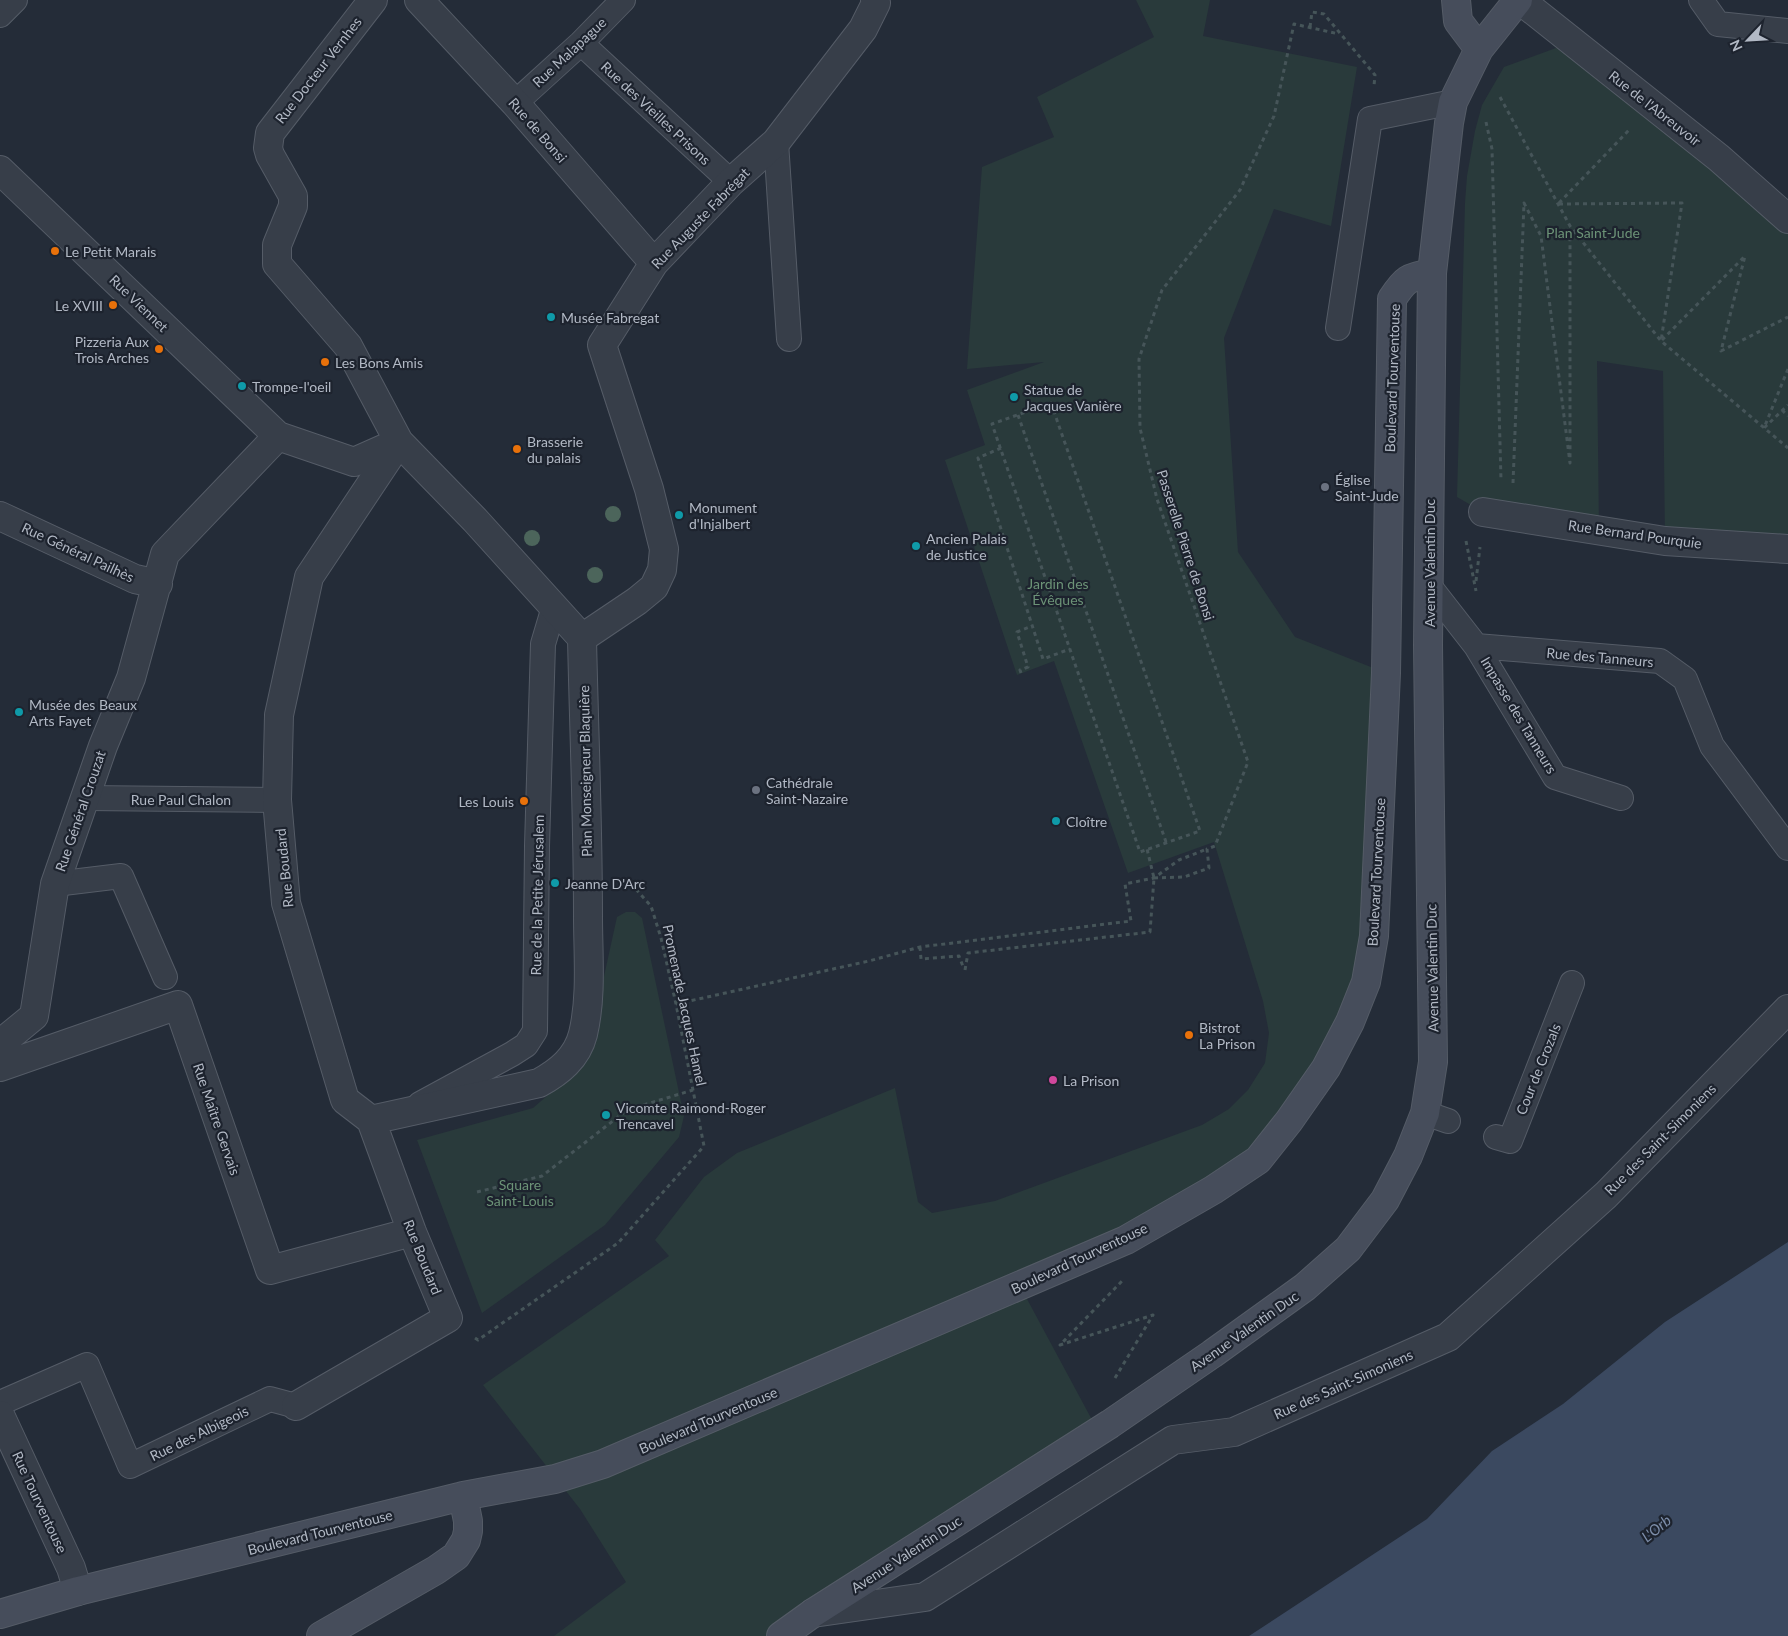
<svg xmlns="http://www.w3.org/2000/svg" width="1788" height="1636" viewBox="0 0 1788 1636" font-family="Lato,sans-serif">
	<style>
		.green { fill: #293a3b }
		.water { fill: #3b4960 }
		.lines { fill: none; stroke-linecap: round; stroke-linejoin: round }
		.lane-casing { stroke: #555c67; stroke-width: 26 }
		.street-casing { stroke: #555c67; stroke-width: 30 }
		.secondary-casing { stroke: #555c67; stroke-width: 30 }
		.path { stroke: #465559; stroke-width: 3; stroke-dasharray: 4 4; stroke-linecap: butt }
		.lane { stroke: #373e49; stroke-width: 24 }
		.street { stroke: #373e49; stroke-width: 28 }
		.secondary { stroke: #464d5b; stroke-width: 28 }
		.tree { fill: #4c655b }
		.food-dot { fill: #e8710a; stroke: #1d232e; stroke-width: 2 }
		.culture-dot { fill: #0f9aa8; stroke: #1d232e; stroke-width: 2 }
		.worship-dot { fill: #6b7280; stroke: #1d232e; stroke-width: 2 }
		.hotel-dot { fill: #d1479c; stroke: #1d232e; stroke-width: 2 }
		.labels { text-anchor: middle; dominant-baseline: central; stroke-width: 4.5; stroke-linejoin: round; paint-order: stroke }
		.street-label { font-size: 14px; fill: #b2b9c5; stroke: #1d232e }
		.park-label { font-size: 14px; fill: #6c9377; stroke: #1d232e }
		.poi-label { font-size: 14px; fill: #b2b9c5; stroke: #1d232e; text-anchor: start }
		.water-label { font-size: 15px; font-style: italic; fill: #7d8eaa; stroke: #1d232e }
	</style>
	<rect width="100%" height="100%" fill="#242c38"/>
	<path class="green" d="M 1136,0 L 1210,0 L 1203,36 L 1357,67 L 1331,226 L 1274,209 L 1224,338 L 1238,552 L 1295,637 L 1386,673 L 1366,982 L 1258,1160 L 1020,1286 L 1098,1431 L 781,1636 L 554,1636 L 626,1582 L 580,1509 L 483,1385 L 669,1256 L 655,1240 L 704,1177 L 737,1153 L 895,1088 L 918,1202 L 932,1213 L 995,1201 L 1202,1125 L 1229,1109 L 1248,1090 L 1265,1063 L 1269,1033 L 1263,1001 L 1214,842 L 1128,873 L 1054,661 L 1017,675 L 945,460 L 985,445 L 967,390 L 1044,362 L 967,369 L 982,167 L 1054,137 L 1037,97 L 1154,37 Z
		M 1565,43 L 1788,222 L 1788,543 L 1665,541 L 1663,371 L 1597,361 L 1599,530 L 1483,512 L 1457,497 L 1465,203 L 1467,176 L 1475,131 L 1482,105 L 1504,67 L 1556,48 Z
		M 626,912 L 635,912 L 642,918 L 684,1116 L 679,1137 L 605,1225 L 482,1313 L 417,1140 L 533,1108 L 585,1063 L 617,917 Z"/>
	<path class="water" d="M 1788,1242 L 1788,1636 L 1249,1636 L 1427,1519 L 1492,1451 L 1563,1404 L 1665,1322 Z"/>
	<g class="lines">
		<defs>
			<path id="lane" d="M 1701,0 L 1718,24 L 1788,31
				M 0,15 L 15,0
				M 581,43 L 731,182
				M 515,103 L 581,43 L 623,0
				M 776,142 L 789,339
				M 1338,328 L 1370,119 L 1453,102
				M 1430,587 L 1476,646 L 1660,661 L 1685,679 L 1712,746 L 1788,848
				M 1476,646 L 1555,777 L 1621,798
				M 86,798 L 277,800
				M 55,884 L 121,876 L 165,977
				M 420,1104 L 512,1054 L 526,1045 L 535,1031 L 537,846 L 543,644 L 554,607
				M 1425,1113 L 1448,1121
				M 1496,1137 L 1510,1141 L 1572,983
				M 0,1403 L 87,1365 L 130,1466 L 270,1399 L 296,1406"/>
			<path id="street" d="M 373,0 L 270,133 L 268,148 L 270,155 L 293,196 L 293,206 L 277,245 L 277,264 L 348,346 L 399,442 L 475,520 L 582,638
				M 419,0 L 515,103 L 654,263
				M 1520,0 L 1719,158 L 1788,219
				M 0,170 L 278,436 L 354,462 L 399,442
				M 1483,512 L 1665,541 L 1788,549
				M 0,516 L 135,579 L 158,584
				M 0,1044 L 34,1016 L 55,884 L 103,746 L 131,678 L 165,554 L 278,436
				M 0,1067 L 178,1005 L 270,1270 L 412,1232
				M 371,1120 L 539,1083 C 559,1072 577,1058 583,1034 C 592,996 588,955 588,916 C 588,824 584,731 582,638 L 637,601 L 654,587 L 662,570 L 664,549 L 649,489 L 602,345 L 654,263 L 731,182 L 776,142 L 863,29 L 876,3 L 875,0
				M 296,1406 L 448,1318 L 412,1232 L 371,1120 L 345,1100 L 286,903 L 277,800 L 279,715 L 309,577 L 399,442
				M 0,1415 L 71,1568 L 78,1591
				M 813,1613 L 925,1597 L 1173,1440 L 1234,1432 L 1448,1337 L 1606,1195 L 1788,1009"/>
			<path id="secondary" d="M 1456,0 L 1458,21 L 1479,49
				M 0,1614 L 78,1591 L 463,1496 L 555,1479 L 603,1464 L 1126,1240 L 1213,1190 L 1258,1160 L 1289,1121 L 1326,1068 L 1350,1022 L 1366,982 L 1374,936 L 1386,673 L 1392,299 C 1405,279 1408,277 1432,273
				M 321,1636 L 436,1570 L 456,1556 L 466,1540 L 468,1531 L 468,1521 L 463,1496
				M 781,1636 L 813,1613 L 1110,1424 L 1212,1354 L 1305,1287 L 1348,1249 L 1385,1200 L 1408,1156 L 1425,1113 L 1433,1062 L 1428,645 L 1432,273 L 1449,123 L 1453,102 L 1479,49 L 1518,0"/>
		</defs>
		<use href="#lane" class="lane-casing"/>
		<use href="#street" class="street-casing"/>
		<use href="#secondary" class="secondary-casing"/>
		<path class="path" d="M 1310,27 L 1312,12 L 1324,14 L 1375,75 L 1374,86
			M 1500,97 L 1570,226 L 1661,341 L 1788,448
			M 1486,122 L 1492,149 L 1501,480
			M 1559,203 L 1629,130
			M 1559,204 L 1682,203 L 1661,341 L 1745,256 L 1721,351 L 1788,317
			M 1788,369 L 1764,428 L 1788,405
			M 1051,403 L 1200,831 L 1140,852 L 992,424 Z
			M 1782,410 L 1788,416
			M 1018,415 L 1166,842
			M 1001,448 L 978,458 L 1043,659 L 1070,649
			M 1513,483 L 1524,203 L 1541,236 L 1570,463 L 1570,226
			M 1466,541 L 1476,591
			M 1476,581 L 1480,547
			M 1021,673 L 1020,670 L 1028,667 L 1017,632 L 1032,626
			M 1154,878 L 1184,877 L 1209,868 L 1207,849 L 1215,846 L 1248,762 L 1157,499 L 1140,428 L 1139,359 L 1162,290 L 1240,190 L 1274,116 L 1294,24 L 1339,34
			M 920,947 L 921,959 L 959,956 L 964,969
			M 965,970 L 968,953 L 1150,932 L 1154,878 L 1147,849
			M 676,1004 L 869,961 L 920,947 L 1131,921 L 1125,884 L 1154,878 L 1179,860 L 1207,849
			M 477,1192 L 542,1176 L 627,1110 L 693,1090
			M 475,1338 L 478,1340 L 618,1243 L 704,1146 L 676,1004 L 661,938 L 651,906 L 634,887 L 623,884
			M 1115,1378 L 1153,1315 L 1060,1345 L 1124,1279"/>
		<use href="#lane" class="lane"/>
		<use href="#street" class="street"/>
		<use href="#secondary" class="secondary"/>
	</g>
	<g class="tree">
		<circle cx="613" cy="514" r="8"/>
		<circle cx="532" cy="538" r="8"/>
		<circle cx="595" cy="575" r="8"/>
	</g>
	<g class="food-dot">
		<circle cx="55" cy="251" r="5"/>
		<circle cx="113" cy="305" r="5"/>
		<circle cx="159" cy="349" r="5"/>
		<circle cx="325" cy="362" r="5"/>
		<circle cx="517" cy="449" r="5"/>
		<circle cx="524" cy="801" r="5"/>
		<circle cx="1189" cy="1035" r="5"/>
	</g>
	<g class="culture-dot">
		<circle cx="551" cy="317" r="5"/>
		<circle cx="242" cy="386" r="5"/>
		<circle cx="1014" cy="397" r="5"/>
		<circle cx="679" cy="515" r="5"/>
		<circle cx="916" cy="546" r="5"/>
		<circle cx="19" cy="712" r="5"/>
		<circle cx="1056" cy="821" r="5"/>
		<circle cx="555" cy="883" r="5"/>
		<circle cx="606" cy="1115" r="5"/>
	</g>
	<g class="worship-dot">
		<circle cx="1325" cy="487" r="5"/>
		<circle cx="756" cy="790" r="5"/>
	</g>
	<circle class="hotel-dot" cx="1053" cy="1080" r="5"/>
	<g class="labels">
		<g class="street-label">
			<text transform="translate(569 52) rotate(-43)">Rue Malapague</text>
			<text transform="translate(318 70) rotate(-52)">Rue Docteur Vernhes</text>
			<text transform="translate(1655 108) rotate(38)">Rue de l'Abreuvoir</text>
			<text transform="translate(656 113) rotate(43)">Rue des Vieilles Prisons</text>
			<text transform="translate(538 130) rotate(49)">Rue de Bonsi</text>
			<text transform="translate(700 218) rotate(-46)">Rue Auguste Fabrégat</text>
			<text transform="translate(139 303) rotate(44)">Rue Viennet</text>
			<text transform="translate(1392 378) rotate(-88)">Boulevard Tourventouse</text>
			<text transform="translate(1635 534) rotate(8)">Rue Bernard Pourquie</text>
			<text transform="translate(1186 545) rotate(72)">Passerelle Pierre de Bonsi</text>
			<text transform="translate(78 552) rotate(25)">Rue Général Pailhès</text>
			<text transform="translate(1429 563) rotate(-90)">Avenue Valentin Duc</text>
			<text transform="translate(1600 657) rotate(5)">Rue des Tanneurs</text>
			<text transform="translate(1519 715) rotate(59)">Impasse des Tanneurs</text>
			<text transform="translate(585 771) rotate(-91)">Plan Monseigneur Blaquière</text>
			<text x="181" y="799">Rue Paul Chalon</text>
			<text transform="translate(80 811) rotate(-71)">Rue Général Crouzat</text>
			<text transform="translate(284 868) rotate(-96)">Rue Boudard</text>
			<text transform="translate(1376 872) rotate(-87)">Boulevard Tourventouse</text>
			<text transform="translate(537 895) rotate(-89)">Rue de la Petite Jérusalem</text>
			<text transform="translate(1432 968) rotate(-91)">Avenue Valentin Duc</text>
			<text transform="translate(685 1005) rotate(78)">Promenade Jacques Hamel</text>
			<text transform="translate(1538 1069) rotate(-68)">Cour de Crozals</text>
			<text transform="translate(217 1119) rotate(71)">Rue Maître Gervais</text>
			<text transform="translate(1660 1139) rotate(-45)">Rue des Saint-Simoniens</text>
			<text transform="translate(423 1257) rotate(68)">Rue Boudard</text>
			<text transform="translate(1079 1258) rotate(-25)">Boulevard Tourventouse</text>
			<text transform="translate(1244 1331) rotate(-35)">Avenue Valentin Duc</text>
			<text transform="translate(1343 1384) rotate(-24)">Rue des Saint-Simoniens</text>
			<text transform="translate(708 1420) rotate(-23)">Boulevard Tourventouse</text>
			<text transform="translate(199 1433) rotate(-26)">Rue des Albigeois</text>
			<text transform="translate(40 1502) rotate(65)">Rue Tourventouse</text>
			<text transform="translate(320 1532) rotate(-14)">Boulevard Tourventouse</text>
			<text transform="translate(906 1554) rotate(-33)">Avenue Valentin Duc</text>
		</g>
		<g class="park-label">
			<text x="1593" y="232">Plan Saint-Jude</text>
			<text x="1058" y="583">Jardin des<tspan x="1058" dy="16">Évêques</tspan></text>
			<text x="520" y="1184">Square<tspan x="520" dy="16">Saint-Louis</tspan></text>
		</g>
		<g class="poi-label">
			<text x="65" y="251">Le Petit Marais</text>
			<text x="103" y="305" text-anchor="end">Le XVIII</text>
			<text x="561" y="317">Musée Fabregat</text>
			<text x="149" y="341" text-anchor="end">Pizzeria Aux<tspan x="149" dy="16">Trois Arches</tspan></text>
			<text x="335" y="362">Les Bons Amis</text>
			<text x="252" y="386">Trompe-l'oeil</text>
			<text x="1024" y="389">Statue de<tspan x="1024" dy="16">Jacques Vanière</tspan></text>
			<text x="527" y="441">Brasserie<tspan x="527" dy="16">du palais</tspan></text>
			<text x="1335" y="479">Église<tspan x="1335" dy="16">Saint-Jude</tspan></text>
			<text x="689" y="507">Monument<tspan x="689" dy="16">d'Injalbert</tspan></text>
			<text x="926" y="538">Ancien Palais<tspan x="926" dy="16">de Justice</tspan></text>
			<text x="29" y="704">Musée des Beaux<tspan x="29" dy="16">Arts Fayet</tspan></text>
			<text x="766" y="782">Cathédrale<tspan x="766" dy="16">Saint-Nazaire</tspan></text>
			<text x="514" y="801" text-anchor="end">Les Louis</text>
			<text x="1066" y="821">Cloître</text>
			<text x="565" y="883">Jeanne D'Arc</text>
			<text x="1199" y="1027">Bistrot<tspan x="1199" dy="16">La Prison</tspan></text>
			<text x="1063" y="1080">La Prison</text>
			<text x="616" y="1107">Vicomte Raimond-Roger<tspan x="616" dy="16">Trencavel</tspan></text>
		</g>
		<g class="water-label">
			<text transform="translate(1656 1528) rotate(-39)">L'Orb</text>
		</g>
	</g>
	<g transform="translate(1748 40) rotate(245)" stroke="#1d232e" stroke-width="4" paint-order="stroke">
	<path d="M0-4L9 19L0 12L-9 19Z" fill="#b2b9c5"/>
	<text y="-8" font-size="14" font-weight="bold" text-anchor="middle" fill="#b2b9c5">N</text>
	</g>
</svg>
